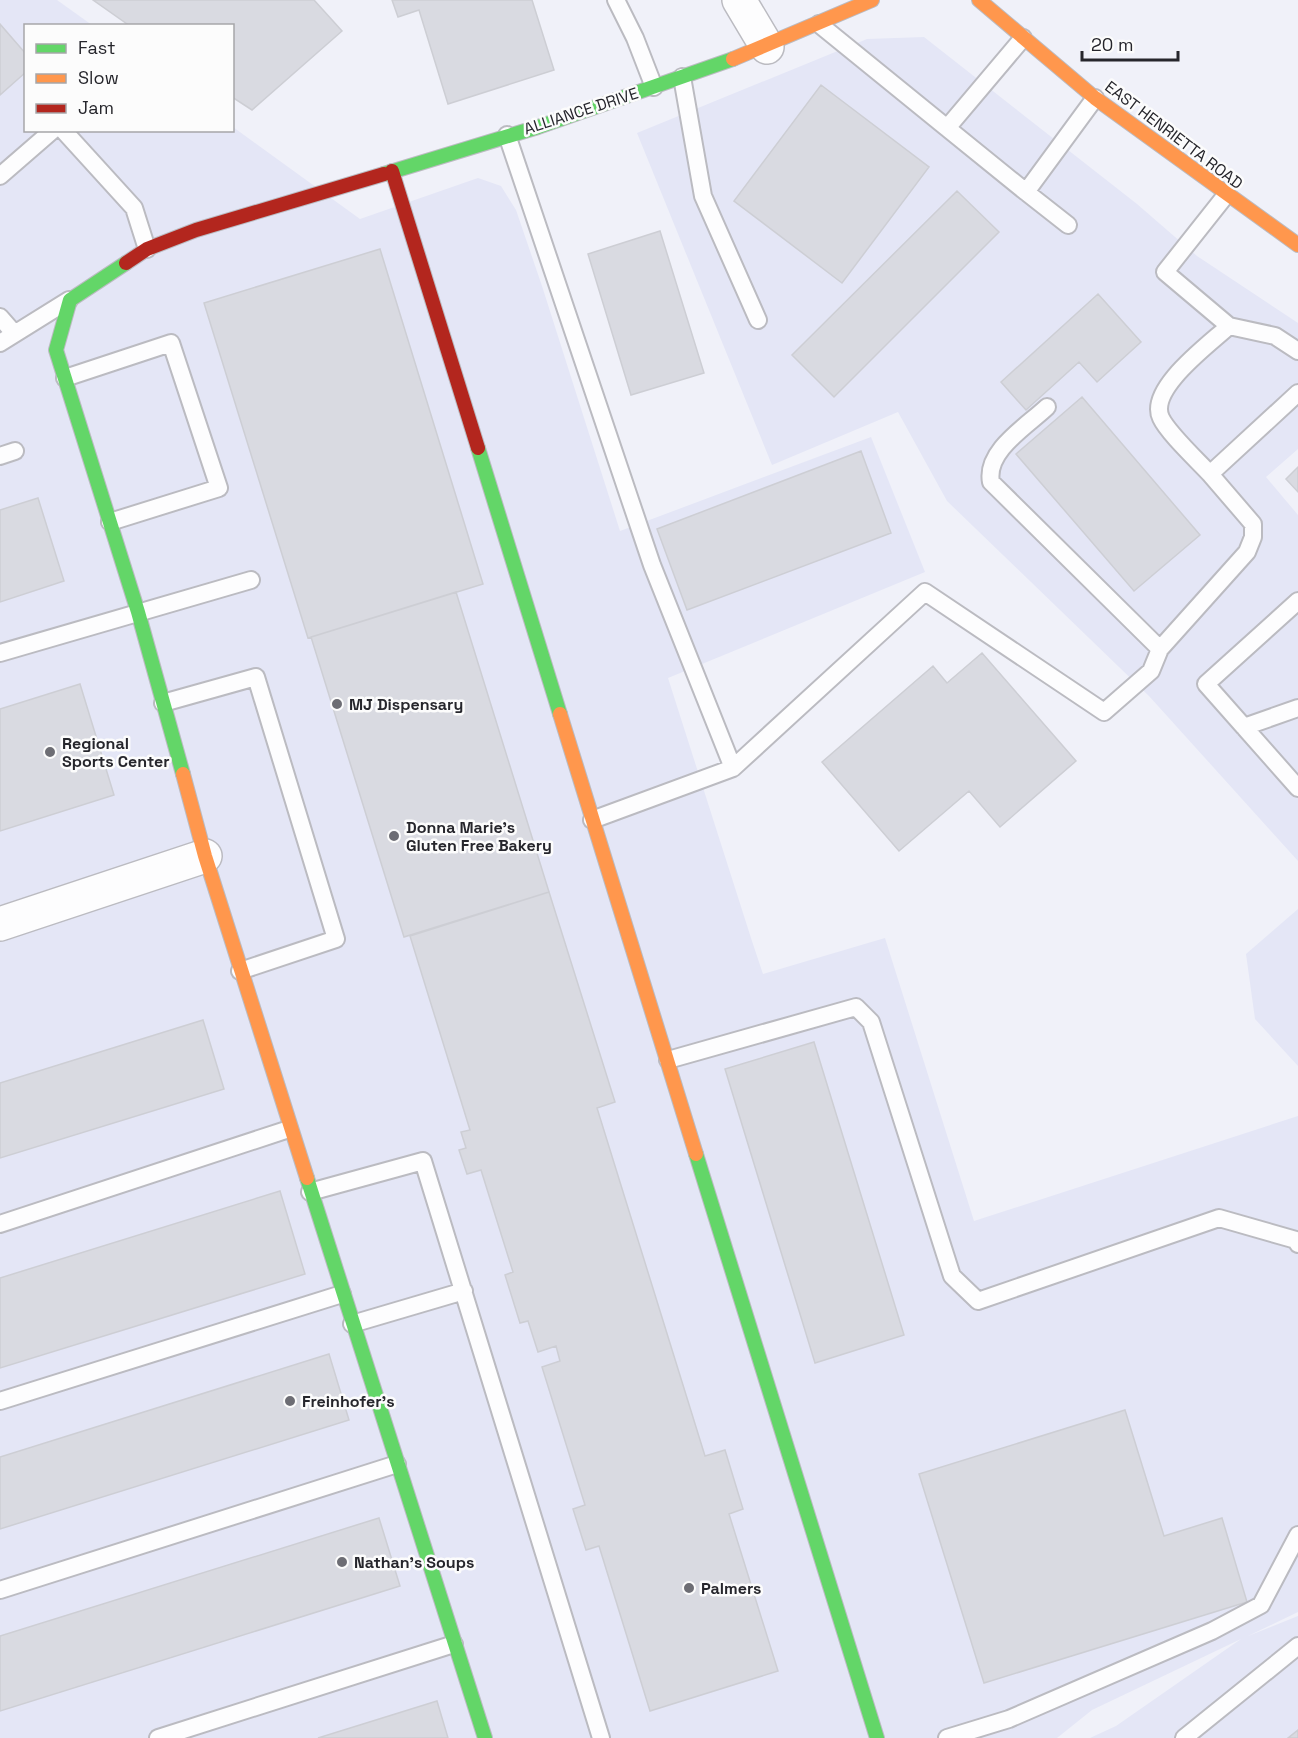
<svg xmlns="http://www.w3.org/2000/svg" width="1298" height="1738" viewBox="0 0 1298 1738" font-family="'Space Grotesk',sans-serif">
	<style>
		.built { fill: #e4e6f6 }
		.building { fill: #d9dae1; stroke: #cdced4; stroke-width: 1.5 }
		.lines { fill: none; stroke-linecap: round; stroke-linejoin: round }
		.lane-casing { stroke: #bbbbc1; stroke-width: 20 }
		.street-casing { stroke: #bbbbc1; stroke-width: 36 }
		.fast-casing { stroke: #bbbbc1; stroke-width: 16 }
		.slow-casing { stroke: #bbbbc1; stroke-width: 16 }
		.jam-casing { stroke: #bbbbc1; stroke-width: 16 }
		.lane { stroke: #fdfdfe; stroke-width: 16 }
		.street { stroke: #fdfdfe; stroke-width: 33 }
		.fast { stroke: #63d668; stroke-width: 14 }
		.slow { stroke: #ff974d; stroke-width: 14 }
		.jam { stroke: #b3261e; stroke-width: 14 }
		.poi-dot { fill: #6d6d74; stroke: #fcfcfc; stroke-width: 2 }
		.labels { text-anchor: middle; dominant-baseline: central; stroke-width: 5; stroke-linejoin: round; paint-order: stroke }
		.street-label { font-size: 16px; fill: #26262c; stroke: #fcfcfc }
		.poi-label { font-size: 16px; font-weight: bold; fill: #26262c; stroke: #fcfcfc; text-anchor: start }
	</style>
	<rect width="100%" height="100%" fill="#f0f1f9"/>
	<path class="built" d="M 0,0 L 57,0 L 92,25 L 26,26 L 26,130 L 232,130 L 233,127 L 360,219 L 478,178 L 501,186 L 516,210 L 542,286 L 620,531 L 871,437 L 925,572 L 668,678 L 751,938 L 763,974 L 885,938 L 974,1221 L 1298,1116 L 1298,1612 L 1248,1636 L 1298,1616 L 1298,1738 L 1090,1738 L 1116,1726 L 1241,1639 L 1092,1710 L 1057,1738 L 0,1738 Z
		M 924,37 L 1137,204 L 1197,256 L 1298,323 L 1298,449 L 1266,477 L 1298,515 L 1298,861 L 1149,696 L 947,501 L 898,412 L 772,465 L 637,133 L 867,39 Z
		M 1298,909 L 1298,1066 L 1255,1019 L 1246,954 Z"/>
	<path class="building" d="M 93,0 L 314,0 L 342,31 L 252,110 L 232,97 L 232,26 L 130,26 Z
		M 392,0 L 532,0 L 554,70 L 448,104 L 419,10 L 398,17 Z
		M 0,24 L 26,54 L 26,72 L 0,95 Z
		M 821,85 L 929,167 L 842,283 L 734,201 Z
		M 957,191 L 999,232 L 834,397 L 792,355 Z
		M 660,231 L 704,373 L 631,395 L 588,254 Z
		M 380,249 L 483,584 L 308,638 L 204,303 Z
		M 1098,294 L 1141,342 L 1097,382 L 1079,362 L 1026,410 L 1001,382 Z
		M 1082,397 L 1200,535 L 1134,591 L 1016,454 Z
		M 861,451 L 891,533 L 687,610 L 657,529 Z
		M 1298,467 L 1298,492 L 1286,479 Z
		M 38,498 L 64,581 L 0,602 L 0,510 Z
		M 456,592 L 549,892 L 404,937 L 311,637 Z
		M 982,653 L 1076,761 L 1000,827 L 969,791 L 899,851 L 822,762 L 933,666 L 947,683 Z
		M 80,684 L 114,795 L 0,831 L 0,709 Z
		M 549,892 L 615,1102 L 597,1108 L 705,1456 L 725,1450 L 743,1509 L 729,1514 L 778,1671 L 650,1711 L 599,1546 L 586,1550 L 573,1509 L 585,1505 L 542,1367 L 560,1361 L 556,1346 L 538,1352 L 528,1321 L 520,1323 L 505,1275 L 513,1272 L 481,1170 L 467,1174 L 459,1150 L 466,1148 L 461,1132 L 470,1130 L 410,936 Z
		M 203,1020 L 224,1089 L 0,1158 L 0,1083 Z
		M 814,1042 L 904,1335 L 815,1363 L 725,1069 Z
		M 280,1191 L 305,1274 L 0,1368 L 0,1278 Z
		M 329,1354 L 349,1420 L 0,1529 L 0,1457 Z
		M 1125,1410 L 1164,1536 L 1222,1518 L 1247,1602 L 984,1683 L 919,1474 Z
		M 379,1518 L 400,1586 L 0,1711 L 0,1636 Z
		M 437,1701 L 448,1738 L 318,1738 Z
		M 1298,1730 L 1298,1738 L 1288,1738 Z"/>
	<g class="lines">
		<defs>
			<path id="lane" d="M 616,0 L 635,38 L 654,87
				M 819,24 L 947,128 L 1023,38
				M 682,77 L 703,196 L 758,320
				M 947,128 L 1026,192 L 1095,98
				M 63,130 L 134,208 L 147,249
				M 507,135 L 652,565 L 733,768 L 925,592 L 1104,712 L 1151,671 L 1160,649 L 1247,552 L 1253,537 L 1253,524 L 1210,474
				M 0,176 L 53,130
				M 1026,192 L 1068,225
				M 1226,195 L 1165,272 L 1229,326 L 1275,336 L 1298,351
				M 0,317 L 14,333
				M 1229,326 C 1211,343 1147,389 1161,418 C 1168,433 1197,460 1210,474 L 1298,393
				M 0,343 L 69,300
				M 65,378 L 171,343 L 219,488 L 110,522
				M 1047,407 C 1027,426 985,451 991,482 L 1160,649
				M 0,456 L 15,451
				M 1298,601 L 1206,684 L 1298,788
				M 0,653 L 251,580
				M 163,703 L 256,677 L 336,939 L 240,971
				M 1244,727 L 1298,708
				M 592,820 L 733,768
				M 668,1060 L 856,1007 L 871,1022 L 952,1276 L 978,1301 L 1219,1218 L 1296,1240 L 1298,1244
				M 310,1192 L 423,1161 L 601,1738
				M 0,1224 L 289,1129
				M 352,1324 L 464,1291
				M 0,1401 L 342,1294
				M 0,1590 L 397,1464
				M 158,1738 L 454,1644
				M 947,1738 L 1009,1719 L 1212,1631 L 1261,1605 L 1298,1535
				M 1184,1738 L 1298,1646"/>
			<path id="street" d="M 739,0 L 767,47
				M 0,924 L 205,856"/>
			<path id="fast" d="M 384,174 L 538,127 L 733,59
				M 126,263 L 70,300 L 56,350 L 138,612 L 183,774
				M 478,448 L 560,714
				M 696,1154 L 877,1738
				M 307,1178 L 485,1738"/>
			<path id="slow" d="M 979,0 L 1095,98 L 1298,245
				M 733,59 L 872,0
				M 560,714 L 696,1154
				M 183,774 L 205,856 L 307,1178"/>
			<path id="jam" d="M 392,171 L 478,448
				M 126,263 L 147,249 L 196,230 L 384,174"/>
		</defs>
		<use href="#lane" class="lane-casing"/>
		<use href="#street" class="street-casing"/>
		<use href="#fast" class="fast-casing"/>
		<use href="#slow" class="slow-casing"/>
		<use href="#jam" class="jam-casing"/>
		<use href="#lane" class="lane"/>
		<use href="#street" class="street"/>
		<use href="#fast" class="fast"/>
		<use href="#slow" class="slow"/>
		<use href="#jam" class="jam"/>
	</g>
	<g class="poi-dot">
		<circle cx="337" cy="704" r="6"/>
		<circle cx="50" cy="752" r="6"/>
		<circle cx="394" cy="836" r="6"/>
		<circle cx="290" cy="1401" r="6"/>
		<circle cx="342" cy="1562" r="6"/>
		<circle cx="689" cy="1588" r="6"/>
	</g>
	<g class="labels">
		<g class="street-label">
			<text transform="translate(581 111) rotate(-18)">ALLIANCE DRIVE</text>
			<text transform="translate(1174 135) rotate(37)">EAST HENRIETTA ROAD</text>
		</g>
		<g class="poi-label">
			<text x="349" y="704">MJ Dispensary</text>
			<text x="62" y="743">Regional<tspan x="62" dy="18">Sports Center</tspan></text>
			<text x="406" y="827">Donna Marie's<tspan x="406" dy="18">Gluten Free Bakery</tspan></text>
			<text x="302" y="1401">Freinhofer's</text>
			<text x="354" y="1562">Nathan's Soups</text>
			<text x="701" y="1588">Palmers</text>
		</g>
	</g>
	<rect x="24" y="24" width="210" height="108" fill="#fcfcfc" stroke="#a6a6a9" stroke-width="1.5"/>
	<rect x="36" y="44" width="30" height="9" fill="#63d668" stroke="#a6a6a9" stroke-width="1.5"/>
	<text x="78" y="54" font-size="18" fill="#26262c">Fast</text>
	<rect x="36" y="74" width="30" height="9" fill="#ff974d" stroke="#a6a6a9" stroke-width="1.5"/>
	<text x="78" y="84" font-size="18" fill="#26262c">Slow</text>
	<rect x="36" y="104" width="30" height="9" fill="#b3261e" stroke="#a6a6a9" stroke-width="1.5"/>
	<text x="78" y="114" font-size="18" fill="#26262c">Jam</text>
	<path d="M1082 51v9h96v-9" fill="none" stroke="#26262c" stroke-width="3"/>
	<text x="1091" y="51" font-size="18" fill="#26262c" stroke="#fcfcfc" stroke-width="4.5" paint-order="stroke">20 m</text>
</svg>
